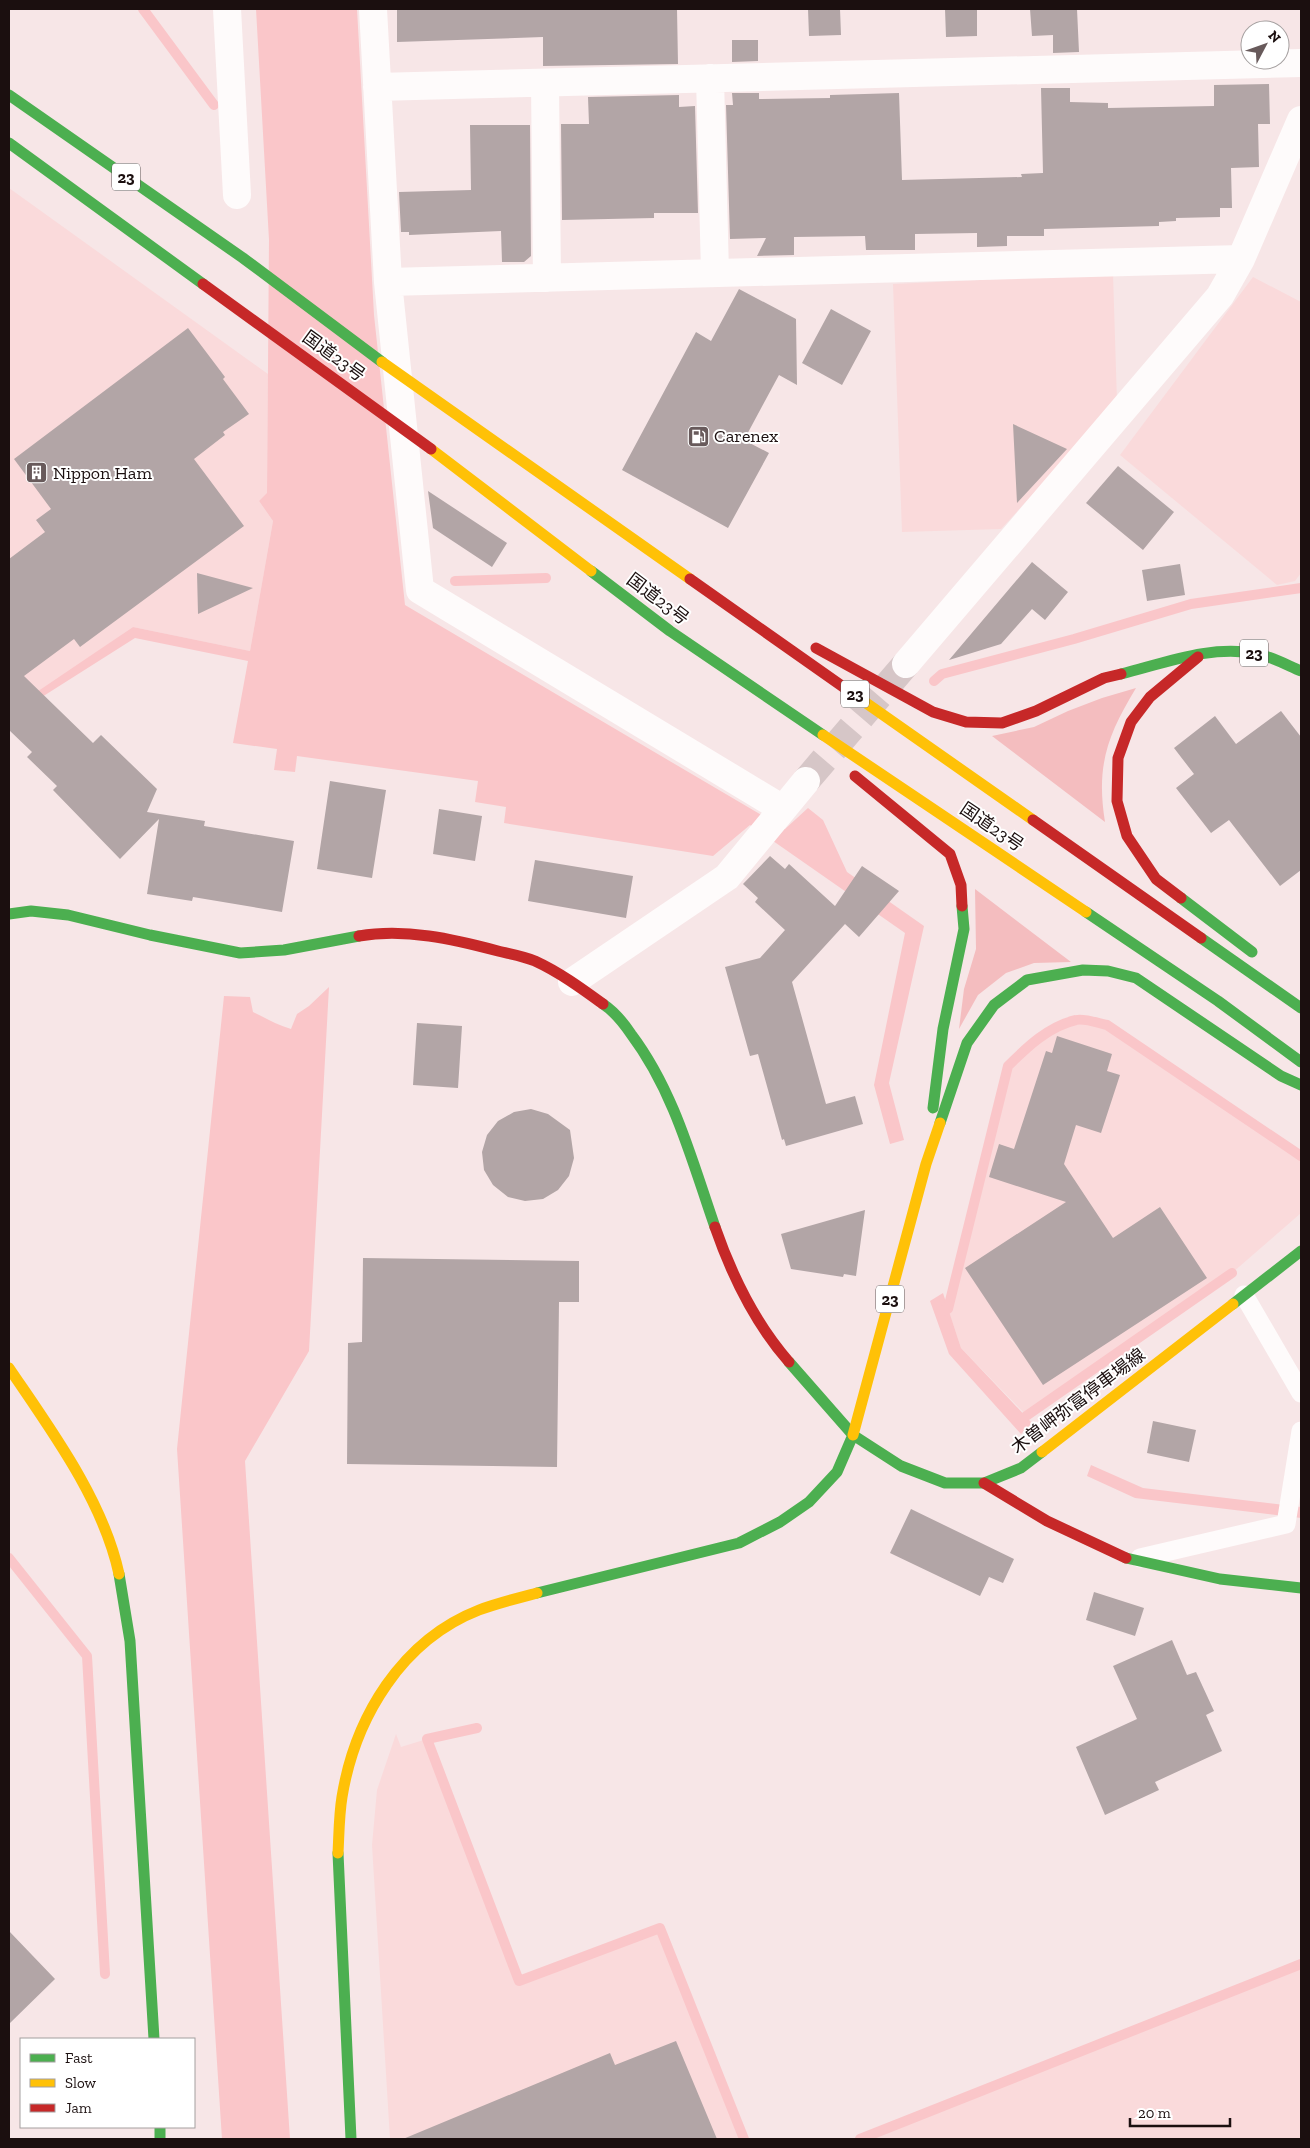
<svg xmlns="http://www.w3.org/2000/svg" width="1310" height="2148" viewBox="0 0 1310 2148" font-family="'Zilla Slab','Noto Sans JP',serif">
	<style>
		.built { fill: #fadadb }
		.green { fill: #f4bdbf }
		.water { fill: #fac6c9 }
		.lines { fill: none; stroke-linecap: round; stroke-linejoin: round }
		.stream { stroke: #fac6c9; stroke-width: 10 }
		.building { fill: #b2a5a6 }
		.street-tunnel { stroke: #d6c6c7; stroke-width: 28; stroke-dasharray: 28 14; stroke-linecap: butt }
		.lane { stroke: #fefbfb; stroke-width: 19 }
		.street { stroke: #fefbfb; stroke-width: 28 }
		.fast { stroke: #4caf50; stroke-width: 11 }
		.slow { stroke: #ffc107; stroke-width: 11 }
		.jam { stroke: #c62828; stroke-width: 11 }
		.labels { text-anchor: middle; dominant-baseline: central; stroke-width: 4; stroke-linejoin: round; paint-order: stroke }
		.shield { fill: #fff; stroke: #5f5757; stroke-width: 1 }
		.shield-label { font-size: 16px; font-weight: bold; fill: #1b0f0f }
		.street-label { font-size: 18px; fill: #1b0f0f; stroke: #fff }
		.poi-label { font-size: 18px; fill: #1b0f0f; stroke: #fff; text-anchor: start }
	</style>
	<rect width="100%" height="100%" fill="#f7e6e7"/>
	<path class="built" d="M 9,188 L 268,374 L 267,494 L 259,501 L 273,521 L 250,651 L 133,627 L 9,713 Z
		M 1113,274 L 1117,402 L 1001,529 L 902,532 L 893,284 Z
		M 1253,277 L 1301,302 L 1301,573 L 1295,581 L 1277,585 L 1120,455 Z
		M 1077,1019 L 1107,1025 L 1301,1156 L 1301,1213 L 1232,1273 L 1027,1416 L 961,1348 L 948,1309 L 1008,1066 L 1033,1042 L 1051,1030 Z
		M 396,1734 L 401,1747 L 427,1739 L 519,1981 L 660,1928 L 744,2139 L 390,2139 L 372,1845 L 377,1790 Z
		M 1301,1964 L 1301,2139 L 860,2139 Z"/>
	<path class="green" d="M 1136,688 C 1107,736 1096,766 1105,822 L 992,736 L 1034,727 L 1068,711 L 1102,698 Z
		M 975,889 L 1071,962 L 1034,963 L 1006,973 L 978,995 L 959,1029 L 964,989 L 976,949 Z"/>
	<path class="water" d="M 256,9 L 357,9 L 374,315 L 405,605 L 785,829 L 808,808 L 823,820 L 847,872 L 924,926 L 889,1083 L 904,1140 L 890,1144 L 874,1085 L 905,933 L 750,825 L 713,856 L 504,823 L 506,807 L 475,802 L 478,781 L 297,756 L 295,772 L 274,770 L 277,749 L 233,743 L 248,661 L 135,638 L 23,709 L 9,722 L 9,713 L 19,704 L 133,627 L 250,651 L 273,521 L 259,501 L 267,493 L 269,240 Z
		M 329,987 L 309,1351 L 245,1461 L 290,2139 L 222,2139 L 177,1449 L 224,996 L 250,997 L 253,1012 C 266,1018 277,1025 291,1029 L 297,1014 L 309,1006 Z
		M 943,1293 L 961,1348 L 1032,1423 L 1021,1434 L 949,1354 L 930,1301 Z
		M 1091,1465 L 1143,1488 L 1301,1507 L 1301,1518 L 1135,1498 L 1087,1476 Z"/>
	<g class="lines">
		<path class="stream" d="M 143,9 L 214,105
			M 455,581 L 546,578
			M 934,681 L 942,674 L 1074,639 L 1191,604 L 1301,588
			M 942,1311 L 948,1309 L 1008,1066 C 1027,1047 1049,1026 1076,1020 C 1084,1018 1098,1023 1107,1025 L 1301,1156
			M 1019,1421 L 1232,1273
			M 9,1558 L 87,1656 L 105,1974
			M 477,1728 L 427,1739 L 519,1981 L 660,1928 L 744,2139
			M 860,2139 L 1301,1964"/>
	</g>
	<path class="building" d="M 397,9 L 677,9 L 678,64 L 543,66 L 543,37 L 397,42 Z
		M 808,9 L 840,9 L 841,35 L 809,36 Z
		M 945,9 L 977,9 L 977,36 L 946,37 Z
		M 1030,9 L 1077,9 L 1079,52 L 1053,53 L 1053,35 L 1032,36 Z
		M 732,40 L 758,40 L 758,61 L 732,62 Z
		M 1269,84 L 1270,124 L 1258,124 L 1259,167 L 1231,168 L 1232,208 L 1220,208 L 1220,217 L 1176,218 L 1176,221 L 1159,222 L 1159,226 L 1044,229 L 1044,236 L 1007,236 L 1007,246 L 977,247 L 977,233 L 915,234 L 915,250 L 866,250 L 865,236 L 794,237 L 794,255 L 757,256 L 766,238 L 730,239 L 726,105 L 733,105 L 732,93 L 759,93 L 759,99 L 830,98 L 830,95 L 899,93 L 902,180 L 1022,177 L 1021,174 L 1043,173 L 1041,88 L 1070,88 L 1070,102 L 1108,103 L 1108,108 L 1214,106 L 1214,85 Z
		M 679,95 L 679,107 L 695,106 L 698,213 L 654,213 L 654,218 L 562,220 L 561,124 L 589,124 L 588,97 Z
		M 470,125 L 530,125 L 531,256 L 524,262 L 502,262 L 501,231 L 409,235 L 409,232 L 401,232 L 399,192 L 471,190 Z
		M 739,289 L 796,319 L 797,385 L 779,375 L 744,440 L 769,453 L 728,528 L 622,470 L 696,332 L 711,341 Z
		M 831,309 L 871,331 L 842,385 L 802,363 Z
		M 188,328 L 225,377 L 223,379 L 249,414 L 223,432 L 225,435 L 194,459 L 244,526 L 80,647 L 74,639 L 24,676 L 93,743 L 101,735 L 157,789 L 147,812 L 205,821 L 204,826 L 294,841 L 282,912 L 193,897 L 192,901 L 147,894 L 159,819 L 120,859 L 53,790 L 57,786 L 27,757 L 32,752 L 9,730 L 9,559 L 45,532 L 36,520 L 51,509 L 14,459 Z
		M 1013,424 L 1067,449 L 1017,503 Z
		M 1118,466 L 1174,512 L 1143,550 L 1086,503 Z
		M 428,491 L 507,543 L 492,567 L 433,528 Z
		M 1032,562 L 1068,592 L 1045,620 L 1032,609 L 1001,644 L 949,660 Z
		M 1180,564 L 1185,595 L 1147,601 L 1142,570 Z
		M 197,573 L 253,588 L 198,614 Z
		M 1281,711 L 1301,737 L 1301,870 L 1280,886 L 1229,820 L 1211,833 L 1176,788 L 1194,774 L 1174,748 L 1215,716 L 1236,744 Z
		M 330,781 L 386,790 L 372,878 L 317,869 Z
		M 439,809 L 482,816 L 475,861 L 433,854 Z
		M 770,856 L 785,869 L 789,864 L 835,906 L 862,866 L 899,891 L 859,937 L 845,924 L 792,982 L 826,1104 L 855,1096 L 863,1124 L 786,1146 L 784,1139 L 782,1140 L 758,1054 L 750,1056 L 725,967 L 760,958 L 785,930 L 755,902 L 758,898 L 743,884 Z
		M 535,860 L 633,876 L 626,918 L 528,901 Z
		M 417,1023 L 462,1026 L 458,1088 L 413,1085 Z
		M 1057,1036 L 1112,1054 L 1107,1071 L 1120,1075 L 1101,1133 L 1076,1125 L 1064,1164 L 1113,1238 L 1160,1207 L 1207,1278 L 1043,1385 L 965,1268 L 1066,1202 L 989,1177 L 999,1144 L 1014,1149 L 1046,1051 L 1052,1053 Z
		M 531,1109 L 548,1114 L 570,1130 L 574,1158 L 569,1176 L 558,1190 L 543,1199 L 525,1201 L 508,1197 L 493,1185 L 484,1170 L 482,1152 L 487,1135 L 498,1121 L 514,1112 Z
		M 865,1210 L 856,1276 L 844,1274 L 843,1277 L 791,1269 L 781,1234 Z
		M 363,1258 L 579,1261 L 579,1302 L 559,1302 L 557,1467 L 347,1464 L 348,1343 L 362,1342 Z
		M 1153,1421 L 1196,1430 L 1189,1462 L 1147,1453 Z
		M 911,1509 L 1014,1559 L 1003,1583 L 989,1577 L 980,1596 L 890,1553 Z
		M 1094,1592 L 1144,1608 L 1135,1636 L 1086,1620 Z
		M 1172,1640 L 1187,1675 L 1196,1672 L 1214,1711 L 1206,1715 L 1222,1751 L 1155,1782 L 1159,1790 L 1105,1815 L 1076,1747 L 1137,1719 L 1113,1666 Z
		M 9,1931 L 55,1979 L 9,2024 Z
		M 676,2041 L 717,2139 L 403,2139 L 610,2053 L 615,2065 Z"/>
	<g class="lines">
		<path class="street-tunnel" d="M 806,781 L 906,664"/>
		<path class="lane" d="M 1244,1295 L 1301,1393
			M 1140,1558 L 1286,1524 L 1301,1431"/>
		<path class="street" d="M 227,9 L 237,195
			M 373,9 L 388,282 L 420,590 L 783,809
			M 710,78 L 715,273
			M 545,83 L 547,278
			M 377,87 L 1301,63
			M 388,282 L 1241,259
			M 906,664 L 1220,296 L 1241,259 L 1301,120
			M 572,982 L 727,877 L 806,781"/>
		<path class="fast" d="M 9,95 L 243,258 L 382,362
			M 9,143 L 203,284
			M 591,571 L 670,631 L 823,735
			M 1121,674 C 1165,663 1212,644 1258,654 C 1272,657 1287,665 1301,671
			M 1181,898 L 1252,952
			M 1086,912 L 1218,1001 L 1301,1062
			M 9,914 L 31,911 L 68,915 L 150,935 L 240,953 L 284,950 L 359,936
			M 1201,938 L 1301,1008
			M 603,1004 C 615,1012 623,1022 631,1034 C 674,1091 692,1161 715,1227
			M 933,1108 L 943,1029 L 964,929 L 962,906
			M 940,1123 L 967,1043 L 994,1005 L 1027,980 L 1083,970 L 1108,971 L 1136,978 L 1281,1076 L 1301,1085
			M 1233,1304 L 1301,1251
			M 789,1362 L 853,1435 L 901,1466 L 945,1483 L 984,1483 L 1021,1468 L 1042,1452
			M 1126,1558 L 1220,1579 L 1301,1588
			M 119,1574 L 130,1641 L 154,2039
			M 537,1593 L 739,1543 L 780,1522 L 809,1502 L 837,1472 L 853,1435
			M 338,1853 L 351,2139
			M 160,2127 L 160,2139"/>
		<path class="slow" d="M 382,362 L 690,579
			M 431,449 L 591,571
			M 859,698 L 1033,820
			M 823,735 L 1086,912
			M 9,1368 C 51,1430 103,1500 119,1574
			M 853,1435 L 926,1164 L 940,1123
			M 1042,1452 L 1233,1304
			M 338,1853 C 339,1835 339,1815 342,1797 C 355,1717 402,1640 479,1610 C 498,1603 518,1598 537,1593"/>
		<path class="jam" d="M 203,284 L 431,449
			M 690,579 L 859,698
			M 816,648 L 933,712 L 966,722 L 1002,723 L 1036,711 L 1104,678 L 1121,674
			M 855,776 L 950,854 L 961,885 L 962,906
			M 1033,820 L 1201,938
			M 1181,898 L 1156,879 L 1127,836 L 1117,801 L 1118,758 L 1131,722 L 1150,697 L 1198,657
			M 359,936 C 405,928 453,939 498,951 C 510,954 523,956 535,961 C 559,972 581,988 603,1004
			M 715,1227 C 732,1276 754,1322 789,1362
			M 984,1483 L 1047,1521 L 1126,1558"/>
	</g>
	<defs>
		<symbol id="fuel-square" viewBox="-11 -11 22 22"><rect x="-9" y="-9" width="18" height="18" rx="4" fill="#685a5b" stroke="#fff"/><path d="M-5.5-6h7V0h2V4h1.3V-2.5L3-4.5l.8-.8L6-3V5H2.5V1h-1V6h-7ZM-4.2-4.7v3.2H.2V-4.7Z" fill="#fff"/></symbol>
		<symbol id="building-square" viewBox="-11 -11 22 22"><rect x="-9" y="-9" width="18" height="18" rx="4" fill="#685a5b" stroke="#fff"/><path d="M-4-6H4V6H1V3H-1V6H-4ZM-2.5-4.3h1.7v1.8h-1.7ZM.8-4.3h1.7v1.8H.8ZM-2.5-1h1.7V.8h-1.7ZM.8-1h1.7V.8H.8Z" fill="#fff"/></symbol>
	</defs>
	<g fill-rule="evenodd">
		<use href="#fuel-square" x="686" y="424" width="25" height="25"/>
		<use href="#building-square" x="24" y="460" width="25" height="25"/>
	</g>
	<g class="labels">
		<g class="shield">
			<rect x="112" y="163.5" width="28" height="27" rx="4"/>
			<rect x="1240" y="639.5" width="28" height="27" rx="4"/>
			<rect x="841" y="680.5" width="28" height="27" rx="4"/>
			<rect x="876" y="1285.5" width="28" height="27" rx="4"/>
		</g>
		<g class="shield-label">
			<text x="126" y="177">23</text>
			<text x="1254" y="653">23</text>
			<text x="855" y="694">23</text>
			<text x="890" y="1299">23</text>
		</g>
		<g class="street-label">
			<text transform="translate(334 356) rotate(36)">国道23号</text>
			<text transform="translate(658 599) rotate(37)">国道23号</text>
			<text transform="translate(992 827) rotate(34)">国道23号</text>
			<text transform="translate(1078 1401) rotate(-37)">木曽岬弥富停車場線</text>
		</g>
		<g class="poi-label">
			<text x="714" y="436">Carenex</text>
			<text x="53" y="473">Nippon Ham</text>
		</g>
	</g>
	<rect width="1310" height="2148" fill="none" stroke="#1b0f0f" stroke-width="20"/>
	<rect x="20" y="2038" width="175" height="90" fill="#ffffff" stroke="#a49f9f"/>
	<rect x="30" y="2054" width="25" height="8" fill="#4caf50" stroke="#a49f9f"/>
	<text x="65" y="2063" font-size="15" fill="#1b0f0f">Fast</text>
	<rect x="30" y="2079" width="25" height="8" fill="#ffc107" stroke="#a49f9f"/>
	<text x="65" y="2088" font-size="15" fill="#1b0f0f">Slow</text>
	<rect x="30" y="2104" width="25" height="8" fill="#c62828" stroke="#a49f9f"/>
	<text x="65" y="2113" font-size="15" fill="#1b0f0f">Jam</text>
	<g transform="translate(1265 45) rotate(49)"><circle r="24" fill="#ffffff" stroke="#a49f9f"/>
	<path d="M0-4L9 19L0 12L-9 19Z" fill="#685a5b"/>
	<text y="-8" font-size="14" font-weight="bold" text-anchor="middle" fill="#1b0f0f">N</text>
	</g>
	<path d="M1130 2118v8h100v-8" fill="none" stroke="#1b0f0f" stroke-width="2.5"/>
	<text x="1138" y="2118" font-size="15" fill="#1b0f0f" stroke="#ffffff" stroke-width="4" paint-order="stroke">20 m</text>
</svg>
